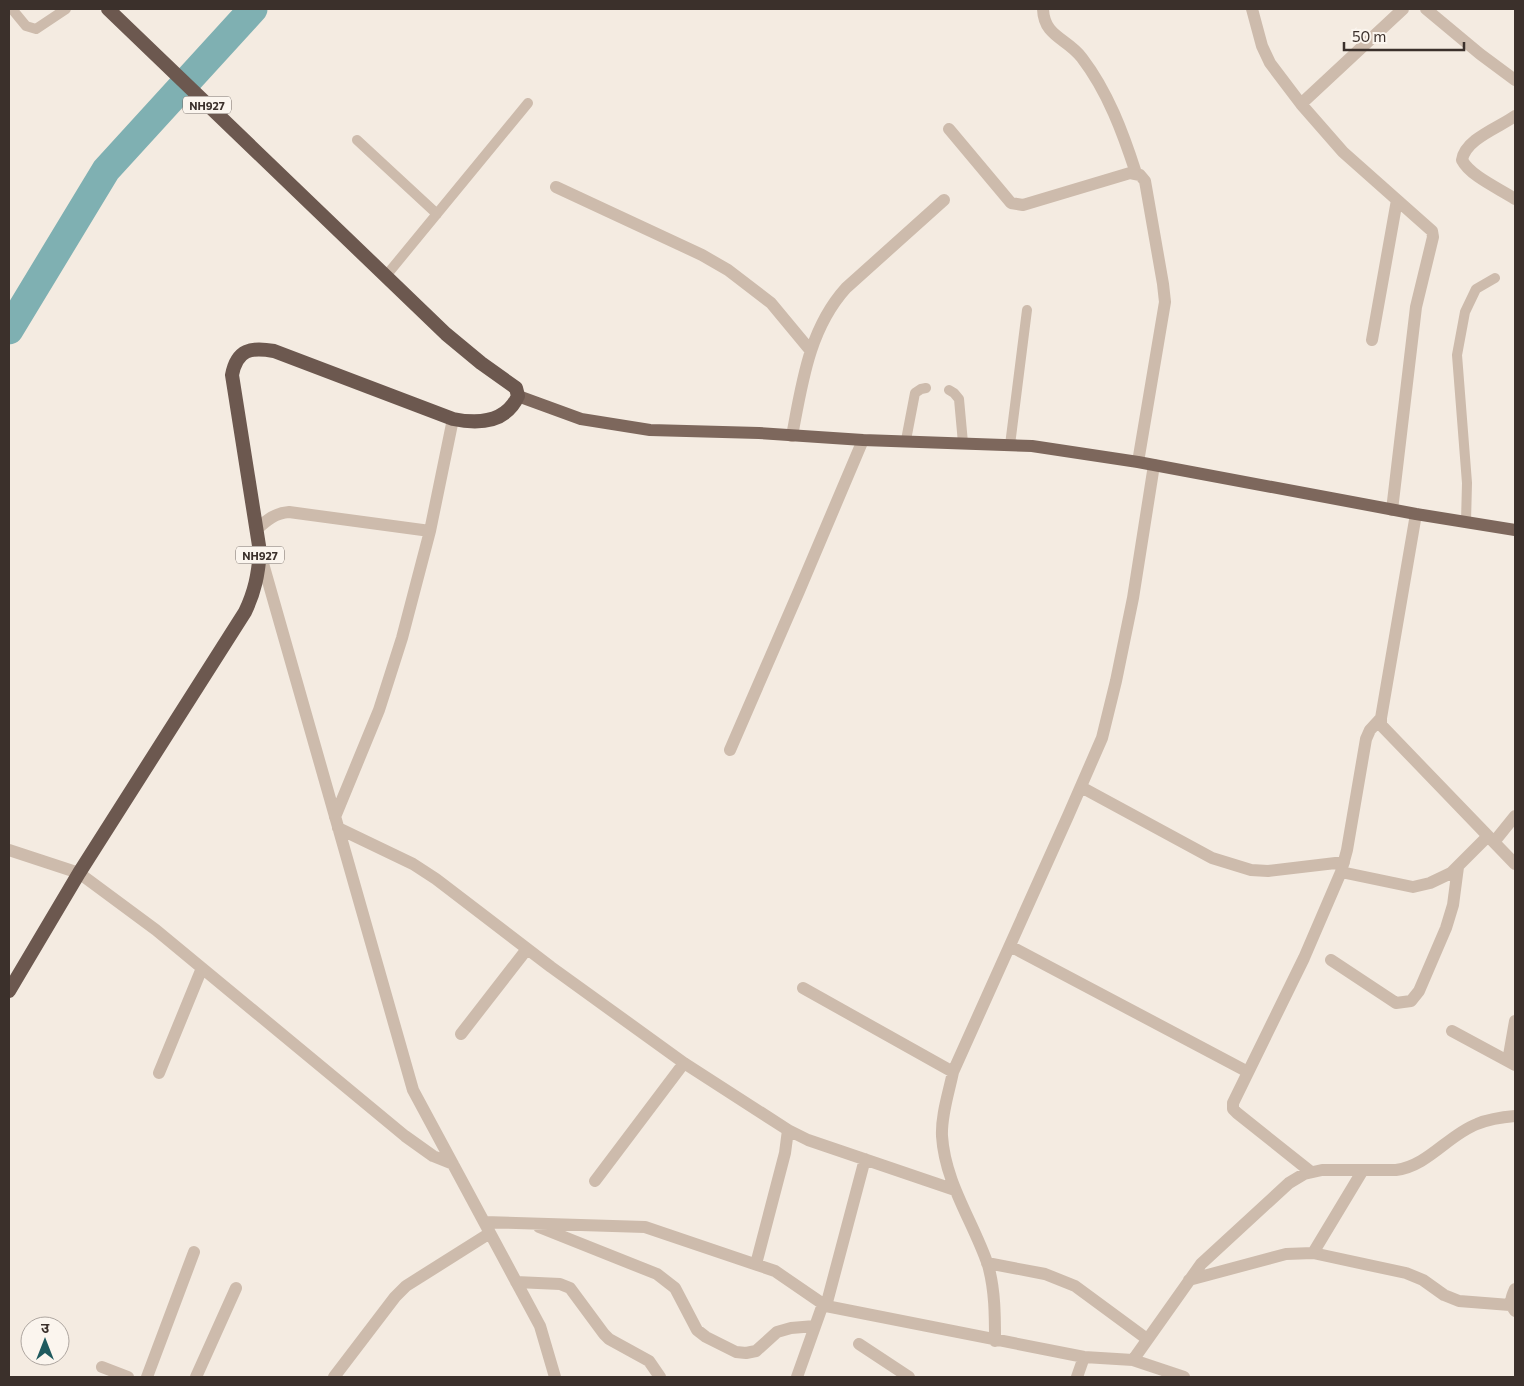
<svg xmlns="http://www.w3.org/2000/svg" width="1524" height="1386" viewBox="0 0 1524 1386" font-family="Commissioner,'Noto Sans Devanagari',sans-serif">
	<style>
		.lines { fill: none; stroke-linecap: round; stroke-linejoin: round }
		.river { stroke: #7fb0b2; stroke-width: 29 }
		.service { stroke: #cdbbac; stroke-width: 10 }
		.minor { stroke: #cdbbac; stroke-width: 12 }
		.primary { stroke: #7d675c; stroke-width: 12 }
		.trunk { stroke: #6c584f; stroke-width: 14 }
		.labels { text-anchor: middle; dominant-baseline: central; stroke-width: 4.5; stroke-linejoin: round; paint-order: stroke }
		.shield { fill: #fbf5ee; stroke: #756b66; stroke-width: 1 }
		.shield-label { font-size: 11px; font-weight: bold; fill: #3b302b }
	</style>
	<rect width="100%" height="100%" fill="#f4ebe1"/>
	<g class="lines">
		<path class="river" d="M 9,330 L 106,170 L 253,9"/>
		<path class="service" d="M 12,9 L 26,26 L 36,29 L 66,9
			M 357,140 L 437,214
			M 385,277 L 528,103
			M 949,390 L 954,393 L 959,399 L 963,443
			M 906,440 L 915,393 L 921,389 L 926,388
			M 1010,445 L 1027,310
			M 1466,522 L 1467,483 L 1457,355 L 1465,312 L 1476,289 L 1495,278"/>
		<path class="minor" d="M 1043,9 C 1044,37 1067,38 1082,58 C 1108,92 1123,133 1136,173
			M 1252,9 L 1262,46 L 1270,63 L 1301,104 L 1343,152 L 1432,231 L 1433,237 L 1416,307 L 1392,510
			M 1426,9 L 1480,54 L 1515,80
			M 1301,104 L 1403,9
			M 1515,116 C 1500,127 1465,139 1462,160 C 1470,176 1500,189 1515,199
			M 949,129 L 1011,203 L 1023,205 L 1130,173 L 1140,175 L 1145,181 L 1163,284 L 1165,302 L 1138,462
			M 556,187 L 702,255 L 728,270 L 771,303 L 810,350
			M 1372,340 L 1397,200
			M 792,436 C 802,383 809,329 846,288 L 944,200
			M 1416,514 L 1381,718 L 1381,725 L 1515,864
			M 257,529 C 267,520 275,513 289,512 L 430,531
			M 260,553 L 413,1090 L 540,1326 L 555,1377
			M 730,750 L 799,591 L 863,440
			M 1081,787 L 1212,858 L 1251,870 L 1268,871 L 1344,862
			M 335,817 L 379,710 L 402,638 L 430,531 L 453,419
			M 338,828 L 413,864 L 436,879 L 551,967 L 684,1063 L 788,1130 L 808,1140 L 955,1190
			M 1494,842 L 1515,816
			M 9,850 L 79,873 L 156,930 L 405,1136 L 433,1156 L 453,1164
			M 1341,872 L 1413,887 L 1430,883 L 1451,873 L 1488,836
			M 1010,946 L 1248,1072
			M 1331,960 L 1396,1003 L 1411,1001 L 1419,991 L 1446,928 L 1453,905 L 1458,867
			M 803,988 L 953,1072
			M 1452,1031 L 1515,1065
			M 461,1034 L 527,949
			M 1508,1061 L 1515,1021
			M 159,1073 L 202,968
			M 1311,1172 L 1237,1113 L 1233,1109 L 1233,1103 L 1304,958 L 1341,872 L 1347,850 L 1366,739 L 1370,730 L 1381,718
			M 595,1181 L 684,1063
			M 484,1222 L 645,1227 L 775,1271 L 826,1306 L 1084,1357 L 1133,1360 L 1201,1264 L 1289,1183 L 1304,1174 L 1322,1170 L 1396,1170 C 1428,1166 1448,1135 1477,1124 C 1489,1119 1503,1117 1515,1116
			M 539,1227 L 657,1274 L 675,1288 L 697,1330 L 706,1337 L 736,1352 L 746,1353 L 756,1351 L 777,1332 L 791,1328 L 815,1326
			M 1313,1253 L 1363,1170
			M 987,1263 L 1045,1274 L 1075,1286 L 1147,1339
			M 756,1264 L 785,1153 L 788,1130
			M 1189,1280 L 1286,1254 L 1313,1253 L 1406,1273 L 1423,1280 L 1444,1295 L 1459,1301 L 1510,1305
			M 516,1282 L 560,1284 L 570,1288 L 604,1334 L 609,1339 L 649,1361 L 660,1377
			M 826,1306 L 865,1159
			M 1515,1311 C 1509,1303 1511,1298 1515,1289
			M 995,1341 C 995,1315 995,1290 988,1265 C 973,1221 945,1183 942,1136 C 941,1115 949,1092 953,1072 L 1068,816 L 1102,738 L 1116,681 L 1133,598 L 1154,465
			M 859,1344 L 909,1377
			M 1133,1360 L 1184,1377
			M 102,1367 L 128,1377
			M 147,1377 L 194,1252
			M 196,1377 L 236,1288
			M 334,1377 L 395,1297 L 406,1286 L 490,1233
			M 797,1377 L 823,1304
			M 1077,1377 L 1084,1357"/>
		<path class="primary" d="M 518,396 L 581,419 L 650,430 L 759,433 L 863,440 L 1032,446 L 1138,462 L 1416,514 L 1515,530"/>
		<path class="trunk" d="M 9,991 L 79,873 L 245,612 C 255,591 258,575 260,552 L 232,375 C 237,349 251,347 274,351 L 453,419 C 478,424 506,423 518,396 L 516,388 L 481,363 L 446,334 L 108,9"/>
	</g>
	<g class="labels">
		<g class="shield">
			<rect x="183" y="96.5" width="48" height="17" rx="4"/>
			<rect x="236" y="546.5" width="48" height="17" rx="4"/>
		</g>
		<g class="shield-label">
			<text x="207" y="105">NH927</text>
			<text x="260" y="555">NH927</text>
		</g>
	</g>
	<rect width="1524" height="1386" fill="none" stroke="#3b302b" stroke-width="20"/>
	<g transform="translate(45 1341)"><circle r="24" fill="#fbf5ee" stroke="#aea6a0"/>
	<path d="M0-4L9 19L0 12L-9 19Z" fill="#1f5a5e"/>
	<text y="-8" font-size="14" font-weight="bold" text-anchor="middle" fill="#3b302b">उ</text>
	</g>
	<path d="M1344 42v8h120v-8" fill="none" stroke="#3b302b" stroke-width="2.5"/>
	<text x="1352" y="42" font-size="15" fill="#3b302b" stroke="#fbf5ee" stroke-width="4" paint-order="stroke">50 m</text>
</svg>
